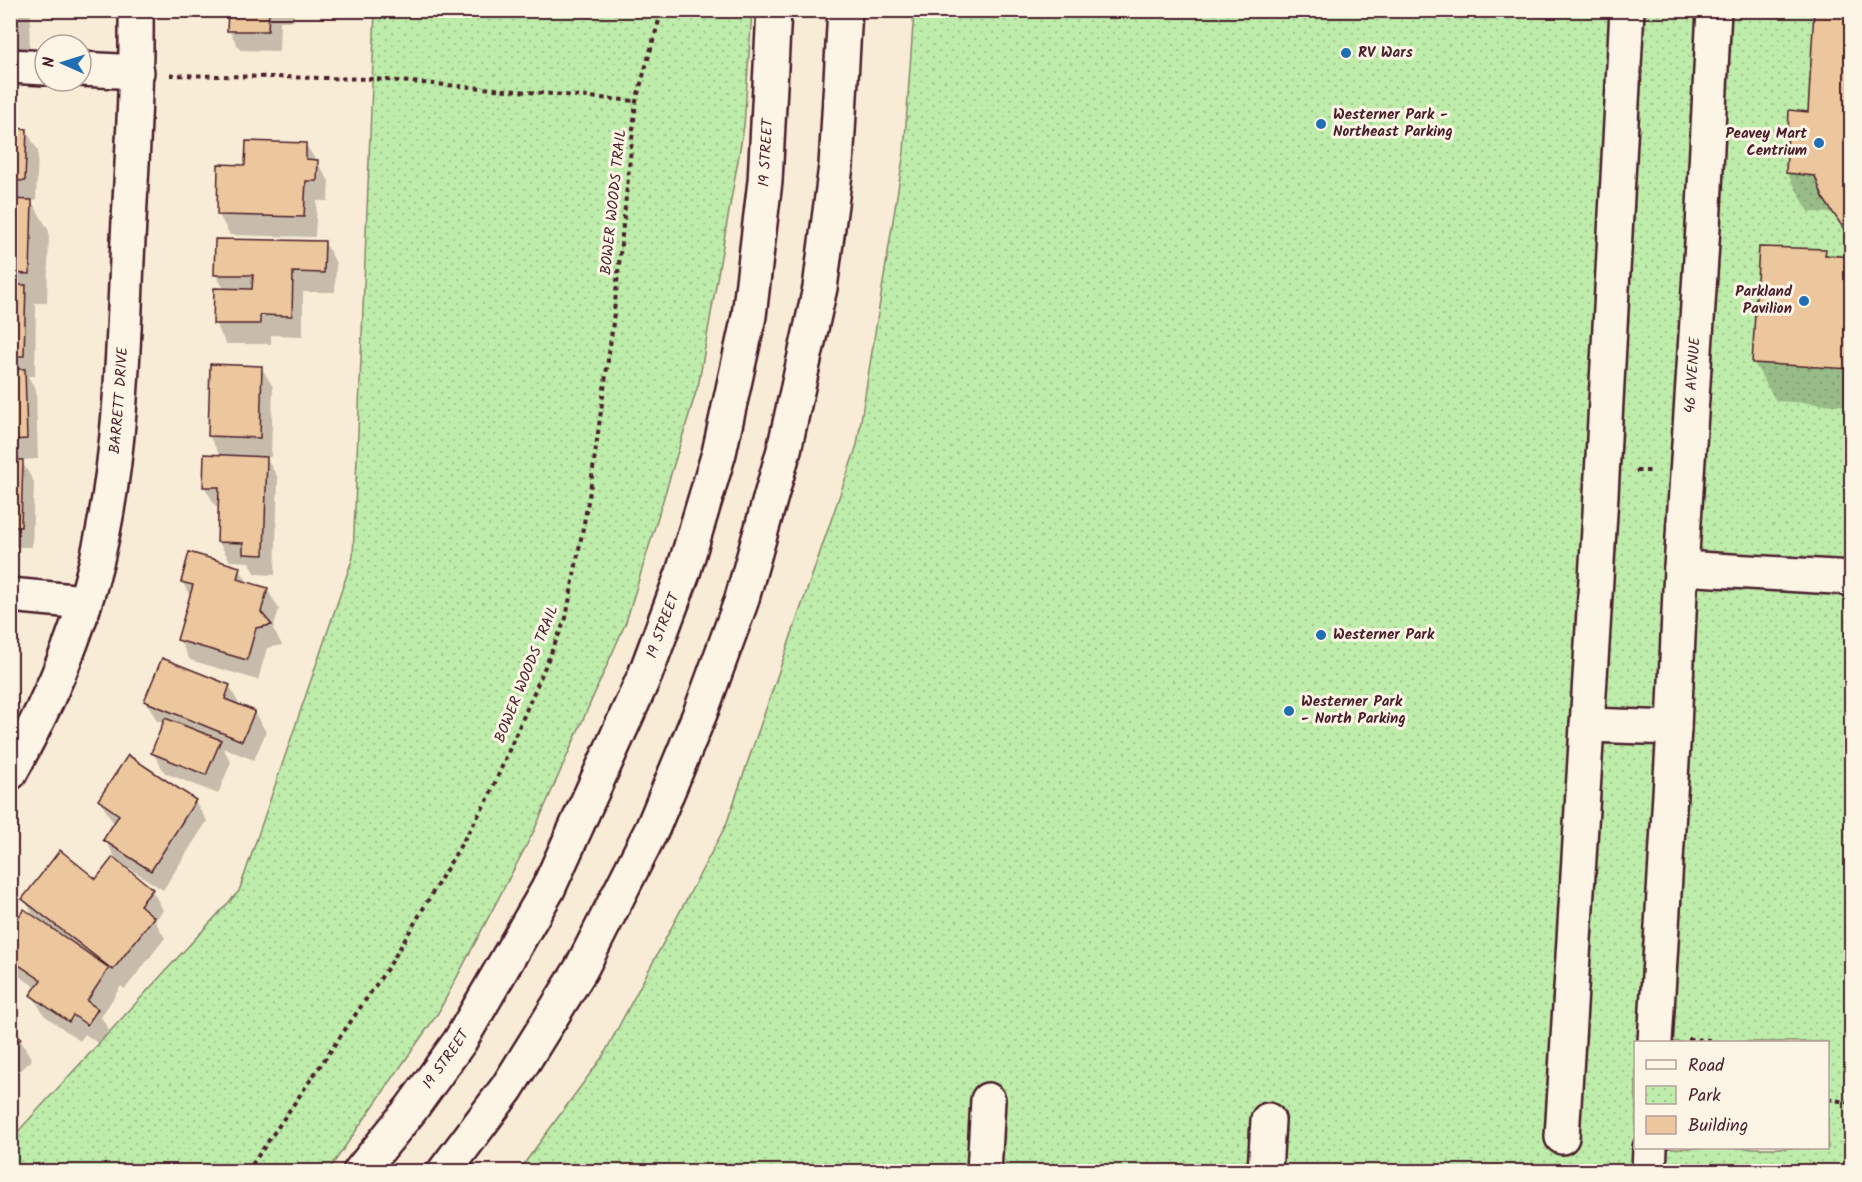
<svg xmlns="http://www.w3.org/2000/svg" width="1862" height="1182" viewBox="0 0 1862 1182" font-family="Kalam,sans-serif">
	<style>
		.park { fill: url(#park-dots); stroke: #84866a; stroke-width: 1.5; fill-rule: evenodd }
		.shadow { fill: #0003 }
		.building { fill: #ecc69c; stroke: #4a1f2b; stroke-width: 1.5 }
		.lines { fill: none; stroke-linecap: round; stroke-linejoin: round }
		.minor-casing { stroke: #4a1f2b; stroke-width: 38 }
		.major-casing { stroke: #4a1f2b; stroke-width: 38 }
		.path { stroke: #4a1f2b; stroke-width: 4; stroke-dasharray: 4.5 4.5; stroke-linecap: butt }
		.minor { stroke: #fcf5e5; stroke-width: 33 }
		.major { stroke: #fcf5e5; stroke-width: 33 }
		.poi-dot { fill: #1f6fb2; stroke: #fcf5e5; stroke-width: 2 }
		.labels { text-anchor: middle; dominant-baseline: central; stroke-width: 6; stroke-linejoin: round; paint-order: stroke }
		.poi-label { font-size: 15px; font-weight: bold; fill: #4a1f2b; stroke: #fcf5e5; text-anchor: start }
		.street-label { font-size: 15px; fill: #4a1f2b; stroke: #fcf5e5 }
	</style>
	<defs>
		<pattern id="park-dots" width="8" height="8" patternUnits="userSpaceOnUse" patternTransform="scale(1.5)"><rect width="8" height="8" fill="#beecaa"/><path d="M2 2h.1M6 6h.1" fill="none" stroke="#a5ca92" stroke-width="1.8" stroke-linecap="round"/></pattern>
	</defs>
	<rect width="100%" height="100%" fill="#f9ecd6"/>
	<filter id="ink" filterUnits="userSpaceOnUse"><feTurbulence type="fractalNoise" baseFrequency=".0167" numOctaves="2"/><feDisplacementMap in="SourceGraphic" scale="12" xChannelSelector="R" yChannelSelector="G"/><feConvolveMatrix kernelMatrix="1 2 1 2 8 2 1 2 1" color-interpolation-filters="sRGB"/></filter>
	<g filter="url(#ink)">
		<path class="park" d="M 375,11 L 752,11 L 744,126 L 699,382 L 626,622 L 534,831 L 438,1013 L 328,1171 L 11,1171 L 11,1139 L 239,891 L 353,557 Z
			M 914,11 L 1851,11 L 1851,1171 L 518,1172 L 603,1056 L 726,825 L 857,445 L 904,152 ZM 1636,1042 L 1828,1042 L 1828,1148 L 1636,1148 Z"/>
		<path class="shadow" d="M 10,10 L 31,10 L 29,50 L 10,49 Z
			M 229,10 L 294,10 L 294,21 L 280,21 L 279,51 L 240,50 L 229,30 Z
			M 1852,10 L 1852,243 L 1834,213 L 1809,212 L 1787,173 Z
			M 10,129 L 26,130 L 38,151 L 36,201 L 31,200 L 49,231 L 47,303 L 34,303 L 36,306 L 35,376 L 28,376 L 36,390 L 38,459 L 21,460 L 34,482 L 32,547 L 10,547 Z
			M 306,145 L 329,181 L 328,201 L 317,201 L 315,237 L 230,235 L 219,215 L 247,167 Z
			M 325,243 L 336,263 L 335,292 L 303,292 L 303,336 L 271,335 L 271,344 L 226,344 L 215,323 L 225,290 L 215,274 Z
			M 1825,251 L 1829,257 L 1852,258 L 1852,406 L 1776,401 L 1754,363 Z
			M 261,367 L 273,387 L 271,457 L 266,457 L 278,478 L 275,575 L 256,574 L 249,562 L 230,561 L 218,541 L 220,507 L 216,507 L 204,486 L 221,457 L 209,436 Z
			M 239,568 L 248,583 L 267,589 L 279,609 L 273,629 L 282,645 L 267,648 L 258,680 L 190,660 L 179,639 L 191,597 L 182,582 Z
			M 229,686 L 241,707 L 254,712 L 266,732 L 254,760 L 223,748 L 231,762 L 218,794 L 165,773 L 153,753 L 165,724 L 157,721 L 146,701 Z
			M 128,757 L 195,801 L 207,821 L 163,890 L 120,862 L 119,864 L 105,840 L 116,823 L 112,821 L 100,801 Z
			M 96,881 L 152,890 L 163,910 L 155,921 L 165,938 L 125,989 L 121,986 L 101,1017 L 109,1030 L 99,1044 L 85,1034 L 80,1041 L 44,1015 L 32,995 L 37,988 L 10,970 L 10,932 L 36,919 L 24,899 Z
			M 10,1030 L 20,1039 L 32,1060 L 18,1073 L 10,1066 Z"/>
		<path class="building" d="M 228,10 L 269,10 L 268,31 L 227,31 Z
			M 1814,10 L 1852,10 L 1852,241 L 1823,198 L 1815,176 L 1786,173 L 1789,110 L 1808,112 Z
			M 10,128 L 27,129 L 25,181 L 10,180 Z
			M 246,141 L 306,143 L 306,159 L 318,160 L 317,181 L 306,181 L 304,217 L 217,215 L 218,164 L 245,165 Z
			M 10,199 L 32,200 L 30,274 L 10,273 Z
			M 215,239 L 325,241 L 324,273 L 293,272 L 292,316 L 260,315 L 260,324 L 213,324 L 214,288 L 252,289 L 253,275 L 214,275 Z
			M 1759,247 L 1826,249 L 1825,255 L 1852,257 L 1852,369 L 1752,363 Z
			M 10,285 L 26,285 L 24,356 L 10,356 Z
			M 210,364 L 262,366 L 260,438 L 208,436 Z
			M 10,369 L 25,369 L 27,439 L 10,440 Z
			M 204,454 L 267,457 L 264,555 L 243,554 L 243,543 L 217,542 L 219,487 L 203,487 Z
			M 10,460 L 23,460 L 21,527 L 10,527 Z
			M 189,552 L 240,567 L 237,579 L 268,588 L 261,612 L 272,625 L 256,628 L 247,660 L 177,640 L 193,585 L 181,582 Z
			M 162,658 L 230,685 L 225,699 L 255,711 L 242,741 L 144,701 Z
			M 165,718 L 221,740 L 206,775 L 151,753 Z
			M 128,755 L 196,800 L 151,871 L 103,840 L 119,815 L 98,800 Z
			M 60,850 L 96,879 L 113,857 L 153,889 L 140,905 L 154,917 L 113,970 L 22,899 Z
			M 24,909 L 109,968 L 87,1001 L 98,1009 L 87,1025 L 73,1015 L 69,1022 L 30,995 L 41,980 L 10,959 L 10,929 Z
			M 10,1027 L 21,1039 L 10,1049 Z"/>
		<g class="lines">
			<defs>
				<g id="minor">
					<path d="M 1714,10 L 1703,227 L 1681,568 L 1852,578"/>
					<path d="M 10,66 L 45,68"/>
					<path d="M 81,69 L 137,72"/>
					<path d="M 10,595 L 84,602"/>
					<path d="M 1587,725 L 1674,728"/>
					<path id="s1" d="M 10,773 C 51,699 87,615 103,532 C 121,442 123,351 127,260 C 131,177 137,94 136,10"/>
					<path d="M 1655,1042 L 1674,728 L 1681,568"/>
					<path d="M 1562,1137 L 1600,513 L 1627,10"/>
					<path d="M 984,1172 L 988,1100"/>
					<path d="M 1265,1172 L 1268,1120"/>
					<path d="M 1649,1172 L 1650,1148"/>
				</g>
				<g id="major">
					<path id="s2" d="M 360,1172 L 411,1109 L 460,1041 L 548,889 L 645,675 L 683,573 L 719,453 L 749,316 L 765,181 L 774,10"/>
					<path d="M 444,1172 L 507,1088 L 581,969 L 653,827 L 701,711 L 741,602 L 784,450 L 820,288 L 836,166 L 845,10"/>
				</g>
			</defs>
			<use href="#minor" class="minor-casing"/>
			<use href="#major" class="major-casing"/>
			<path class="path" d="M 170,75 L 375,79 L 636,101
				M 1636,471 L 1650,471
				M 1688,1039 L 1711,1040 L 1715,1042
				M 1828,1099 L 1852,1103
				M 247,1172 L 391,963 L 488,799 L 566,618 L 590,491 L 612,331 L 636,101 L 662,10"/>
			<use href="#minor" class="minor"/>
			<use href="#major" class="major"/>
		</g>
	</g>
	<g class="poi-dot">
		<circle cx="1346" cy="53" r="6"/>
		<circle cx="1321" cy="124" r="6"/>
		<circle cx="1819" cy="143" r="6"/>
		<circle cx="1804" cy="301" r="6"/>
		<circle cx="1321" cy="635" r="6"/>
		<circle cx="1289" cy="711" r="6"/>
	</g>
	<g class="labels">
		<g class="poi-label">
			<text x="1358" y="53">RV Wars</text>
			<text x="1333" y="115">Westerner Park -<tspan x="1333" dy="17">Northeast Parking</tspan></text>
			<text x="1807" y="134" text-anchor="end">Peavey Mart<tspan x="1807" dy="17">Centrium</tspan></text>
			<text x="1792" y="292" text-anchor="end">Parkland<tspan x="1792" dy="17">Pavilion</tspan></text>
			<text x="1333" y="635">Westerner Park</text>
			<text x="1301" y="702">Westerner Park<tspan x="1301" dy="17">- North Parking</tspan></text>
		</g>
		<g class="street-label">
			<text stroke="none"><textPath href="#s2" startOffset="1114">19 STREET</textPath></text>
			<text transform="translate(614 202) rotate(-84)">BOWER WOODS TRAIL</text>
			<text transform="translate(1693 375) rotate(-86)">46 AVENUE</text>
			<text stroke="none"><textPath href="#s1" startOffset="392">BARRETT DRIVE</textPath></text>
			<text stroke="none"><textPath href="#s2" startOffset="628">19 STREET</textPath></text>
			<text transform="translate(527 674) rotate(-68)">BOWER WOODS TRAIL</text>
			<text stroke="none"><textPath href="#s2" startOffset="142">19 STREET</textPath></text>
		</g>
	</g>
	<rect width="1862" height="1182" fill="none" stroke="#fcf5e5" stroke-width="36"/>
	<rect x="18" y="18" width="1826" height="1146" fill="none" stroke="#4a1f2b" stroke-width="2" filter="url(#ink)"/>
	<rect x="1634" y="1041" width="195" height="108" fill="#fcf5e5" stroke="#b59f9b" stroke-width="1.5"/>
	<rect x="1646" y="1060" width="30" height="9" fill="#fcf5e5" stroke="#b59f9b" stroke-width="1.5"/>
	<text x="1688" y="1071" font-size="18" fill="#4a1f2b">Road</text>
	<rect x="1646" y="1086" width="30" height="18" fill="url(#park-dots)" stroke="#b59f9b" stroke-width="1.5"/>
	<text x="1688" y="1101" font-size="18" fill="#4a1f2b">Park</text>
	<rect x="1646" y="1116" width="30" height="18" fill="#ecc69c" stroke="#b59f9b" stroke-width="1.5"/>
	<text x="1688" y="1131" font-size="18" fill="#4a1f2b">Building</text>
	<g transform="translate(63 63) rotate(273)"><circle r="28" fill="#fcf5e5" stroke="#b59f9b" stroke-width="1.5"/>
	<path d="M0-4.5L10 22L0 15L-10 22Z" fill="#1f6fb2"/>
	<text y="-9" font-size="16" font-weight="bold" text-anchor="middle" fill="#4a1f2b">N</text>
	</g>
</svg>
